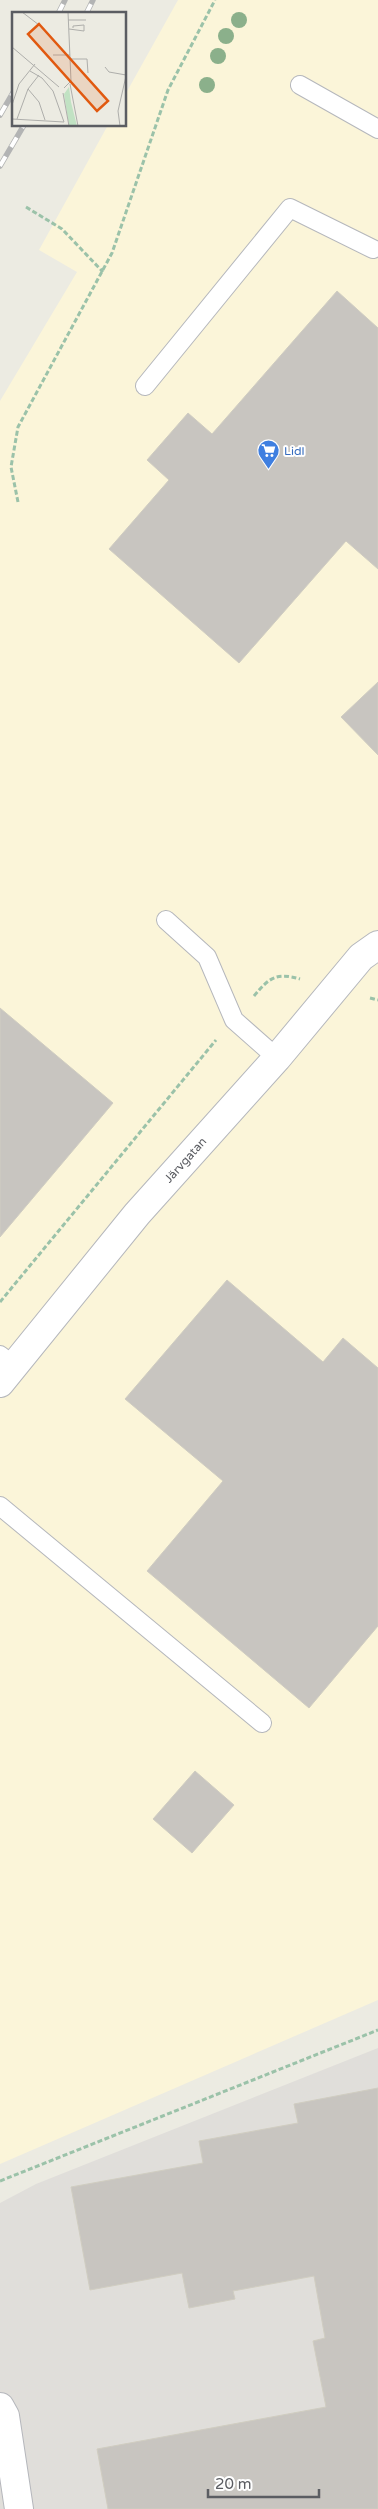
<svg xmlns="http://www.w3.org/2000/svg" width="378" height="2509" viewBox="0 0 378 2509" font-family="'Varela Round',sans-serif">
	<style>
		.commercial { fill: #fbf5d9 }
		.industrial { fill: #e0deda }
		.building { fill: #c8c5c0; stroke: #d0cdc1 }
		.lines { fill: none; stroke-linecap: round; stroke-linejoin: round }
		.service-casing { stroke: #b5b7bc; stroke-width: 20 }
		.minor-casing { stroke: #b5b7bc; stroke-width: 30 }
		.path { stroke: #9bc2a9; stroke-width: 3; stroke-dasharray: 5 2.5; stroke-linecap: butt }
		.service { stroke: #fff; stroke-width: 18 }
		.minor { stroke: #fff; stroke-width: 28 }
		.rail-casing { stroke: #b3b4b4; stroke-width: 5.5 }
		.rail { stroke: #fff; stroke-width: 4; stroke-dasharray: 11; stroke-linecap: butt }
		.tree { fill: #8bb08b }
		.labels { text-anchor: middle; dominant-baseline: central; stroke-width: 4; stroke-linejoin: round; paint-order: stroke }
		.shop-label { font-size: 12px; fill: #366cbe; stroke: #fff; text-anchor: start }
		.street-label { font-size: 12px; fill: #5b5d62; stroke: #fff }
		.inset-road { fill: none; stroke: #aeaeab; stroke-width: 1 }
		.view { fill: #e15910; fill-opacity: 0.15; stroke: #e15910; stroke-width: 2.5 }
		.inset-edge { fill: none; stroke: #5b5d62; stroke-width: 2.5 }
	</style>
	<rect width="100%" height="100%" fill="#ecebe2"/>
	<path class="commercial" d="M 178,0 L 378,0 L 378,2000 L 0,2164 L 0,401 L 77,272 L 39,250 L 108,125 L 125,125 L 125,95 Z"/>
	<path class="industrial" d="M 378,2048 L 378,2509 L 0,2509 L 0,2203 L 36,2184 Z"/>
	<path class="building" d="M 337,291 L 378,328 L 378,569 L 346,541 L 239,663 L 109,549 L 169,480 L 147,460 L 188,413 L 212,434 Z
		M 378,682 L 378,755 L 341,717 Z
		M 0,1008 L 113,1103 L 0,1237 Z
		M 227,1280 L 323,1362 L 343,1338 L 378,1368 L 378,1626 L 309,1708 L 147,1571 L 223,1481 L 125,1399 Z
		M 195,1771 L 234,1805 L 192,1853 L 153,1819 Z
		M 378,2088 L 378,2509 L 108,2509 L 97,2449 L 326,2407 L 313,2341 L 325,2338 L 314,2276 L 233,2291 L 235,2299 L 189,2308 L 182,2273 L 90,2290 L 71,2187 L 203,2163 L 199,2141 L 298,2123 L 294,2104 Z"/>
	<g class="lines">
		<defs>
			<path id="service" d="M 300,85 L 378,129
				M 145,386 L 290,208 L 373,249
				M 166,920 L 207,957 L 234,1020 L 277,1058
				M 0,1355 L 14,1366
				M 0,1506 L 262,1723"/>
			<g id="minor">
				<path id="s1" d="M 0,1383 L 137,1214 L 277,1058 L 361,957 L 378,945"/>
				<path d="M 0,2407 L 5,2416 L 19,2509"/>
			</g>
		</defs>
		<use href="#service" class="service-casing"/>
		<use href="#minor" class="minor-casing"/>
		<path class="path" d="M 26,207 L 62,229 L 103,272
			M 18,502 L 11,467 L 18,427 L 112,253 L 168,90 L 215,0
			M 254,996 C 269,978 276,972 300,979
			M 370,998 L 378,1000
			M 0,1302 L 216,1040
			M 0,2181 L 378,2030"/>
		<use href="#service" class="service"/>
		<use href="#minor" class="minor"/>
		<defs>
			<path id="rail" d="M 58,14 L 65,0
				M 86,14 L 93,0
				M 0,115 L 14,91
				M 0,166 L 24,125"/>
		</defs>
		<use href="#rail" class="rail-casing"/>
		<use href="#rail" class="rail"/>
	</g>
	<g class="tree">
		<circle cx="239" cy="20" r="8"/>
		<circle cx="226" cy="36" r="8"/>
		<circle cx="218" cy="56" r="8"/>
		<circle cx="207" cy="85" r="8"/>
	</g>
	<defs>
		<symbol id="supermarket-pin" viewBox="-11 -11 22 30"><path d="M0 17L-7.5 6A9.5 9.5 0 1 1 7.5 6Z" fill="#3f7fe0" stroke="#fff"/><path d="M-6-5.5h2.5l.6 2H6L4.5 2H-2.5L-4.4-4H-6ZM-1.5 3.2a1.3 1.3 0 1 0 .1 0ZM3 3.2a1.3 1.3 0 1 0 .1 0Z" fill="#fff"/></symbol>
	</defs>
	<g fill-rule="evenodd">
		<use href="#supermarket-pin" x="256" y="438" width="25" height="34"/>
	</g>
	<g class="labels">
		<g class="shop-label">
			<text x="284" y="451">Lidl</text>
		</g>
		<g class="street-label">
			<text stroke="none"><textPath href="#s1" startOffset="290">Järvgatan</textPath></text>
		</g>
	</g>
	<g transform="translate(12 12)">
		<rect width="114" height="114" fill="#ecebe2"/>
		<path d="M 57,75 L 59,90 L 65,114 L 57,114 L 52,82 Z" fill="#c1e2c3"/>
		<path class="inset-road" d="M 10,0 L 31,16M 56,8 L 74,8M 57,17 L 72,19 L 72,13 L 61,14 L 61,16M 0,35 L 47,75M 41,43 L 58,43M 58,47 L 75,47 L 76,61M 93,55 L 97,60 L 114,63M 58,72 L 66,114M 52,76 L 59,69 L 56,0M 16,77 L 27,90 L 33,108M 51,81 L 57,114M 0,93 L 7,72 L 23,52M 0,107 L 52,110 L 41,79 L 30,66 L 18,59M 5,107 L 16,77 L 27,63M 108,114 L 106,99 L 114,64"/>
		<path class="view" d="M 27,12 L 96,89 L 85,99 L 16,22 Z"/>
		<rect width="114" height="114" class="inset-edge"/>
	</g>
	<path d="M208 2489v8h111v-8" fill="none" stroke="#5b5d62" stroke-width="2.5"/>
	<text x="215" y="2489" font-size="15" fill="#5b5d62" stroke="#ffffff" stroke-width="4" paint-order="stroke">20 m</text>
</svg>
